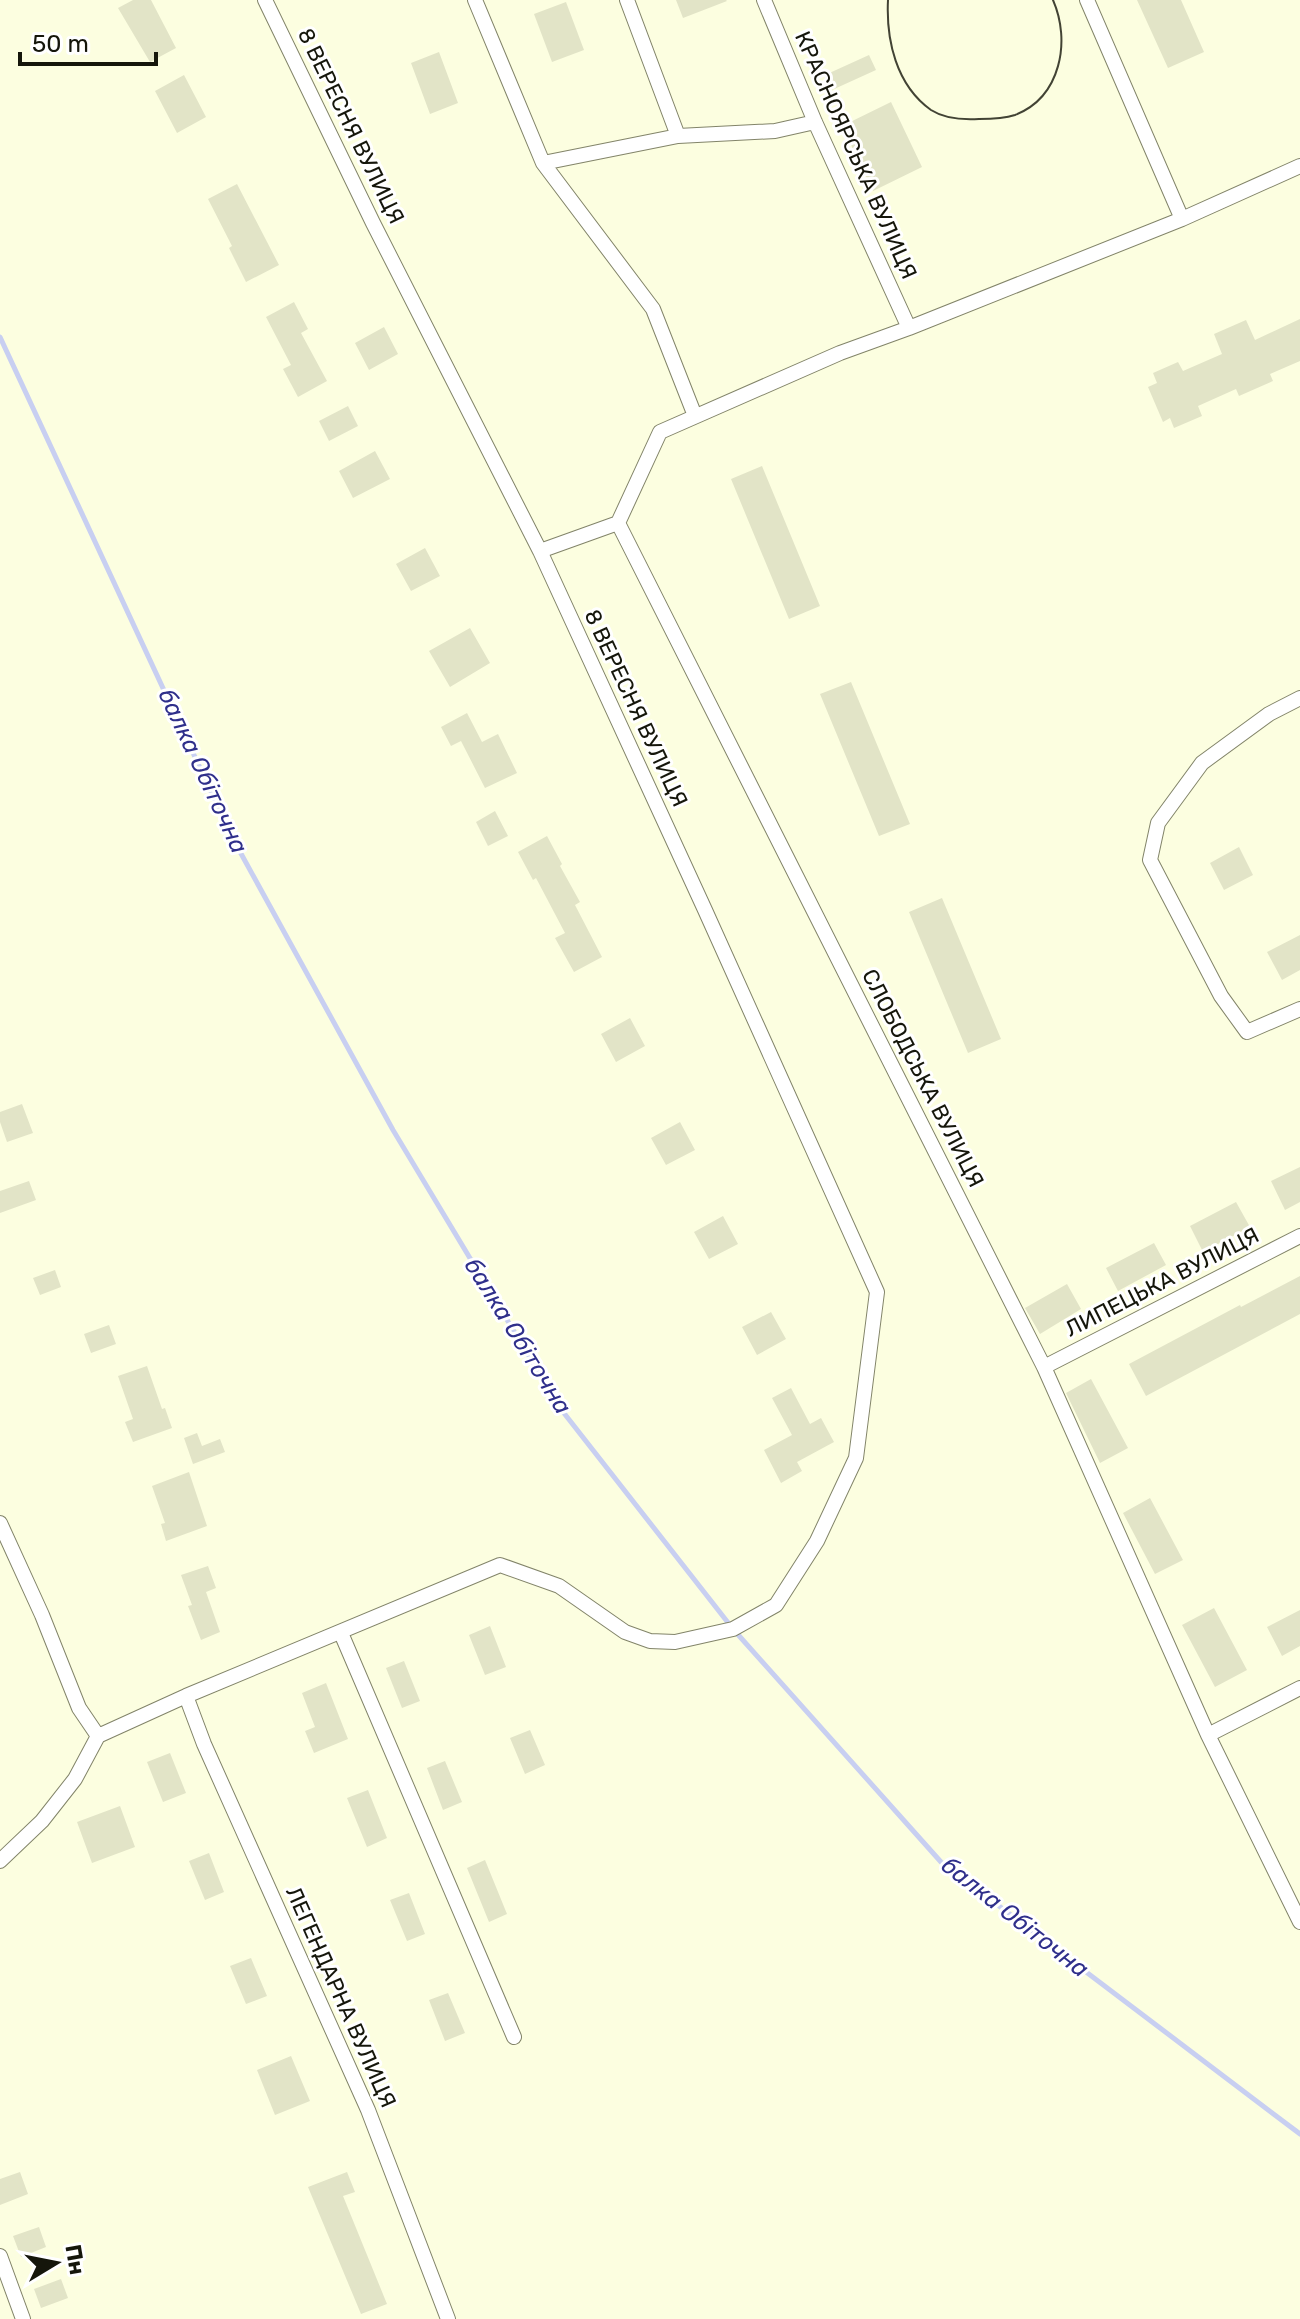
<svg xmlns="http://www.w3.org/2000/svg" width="1300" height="2319" viewBox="0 0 1300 2319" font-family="Rubik,sans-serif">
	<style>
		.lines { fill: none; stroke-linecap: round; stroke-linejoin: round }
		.stream { stroke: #c8cff1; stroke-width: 5 }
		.building { fill: #e2e4c7 }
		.street-casing { stroke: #828469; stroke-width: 16 }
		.street { stroke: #fff; stroke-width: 14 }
		.tram { stroke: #424334; stroke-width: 2 }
		.labels { text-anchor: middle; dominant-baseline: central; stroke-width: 6; stroke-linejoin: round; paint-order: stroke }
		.street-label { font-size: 22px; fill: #15160b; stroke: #fff }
		.water-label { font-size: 24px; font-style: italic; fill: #2f2f8b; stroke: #fff }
	</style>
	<rect width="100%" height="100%" fill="#fcfee0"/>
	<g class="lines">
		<path class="stream" d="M 0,337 L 233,839 L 393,1130 L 560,1408 L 733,1629 L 941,1862 L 1300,2134"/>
	</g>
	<path class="building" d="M 133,0 L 151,0 L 176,48 L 150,62 L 118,8 Z
		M 676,0 L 726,0 L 727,1 L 683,18 Z
		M 1137,0 L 1181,0 L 1204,52 L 1168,68 Z
		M 566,2 L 584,50 L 552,62 L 534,14 Z
		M 439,52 L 458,103 L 430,114 L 411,63 Z
		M 869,55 L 876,70 L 832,90 L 825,75 Z
		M 184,75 L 206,117 L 177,133 L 155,91 Z
		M 891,102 L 922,167 L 873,191 L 842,126 Z
		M 237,184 L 279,265 L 246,282 L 229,248 L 232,246 L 208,199 Z
		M 294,302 L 308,329 L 301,333 L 327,381 L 298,397 L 283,369 L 291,365 L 266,317 Z
		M 1300,319 L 1300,361 L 1270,374 L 1273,381 L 1239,396 L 1236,389 L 1198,406 L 1202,416 L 1174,428 L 1170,418 L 1163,422 L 1148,387 L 1157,383 L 1153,373 L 1178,362 L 1183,371 L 1222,354 L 1214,334 L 1246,320 L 1255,340 Z
		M 384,327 L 398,354 L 369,370 L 355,343 Z
		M 348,406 L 358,426 L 329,441 L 319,421 Z
		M 375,451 L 390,479 L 353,498 L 339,471 Z
		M 762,466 L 820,606 L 789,619 L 731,479 Z
		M 425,548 L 440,576 L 411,591 L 396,564 Z
		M 470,628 L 490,663 L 450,687 L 429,651 Z
		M 851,682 L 910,824 L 879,836 L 820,694 Z
		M 467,713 L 482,742 L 498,734 L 517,773 L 485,788 L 461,741 L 451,746 L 441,727 Z
		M 495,811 L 508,836 L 488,846 L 476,822 Z
		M 547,836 L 562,864 L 560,866 L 580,902 L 575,905 L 602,957 L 574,972 L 555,938 L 565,933 L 536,878 L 533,880 L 518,852 Z
		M 1239,847 L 1253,875 L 1224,890 L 1210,863 Z
		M 942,898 L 1001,1039 L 968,1053 L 909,912 Z
		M 1300,935 L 1300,970 L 1282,980 L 1267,952 Z
		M 630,1018 L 645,1046 L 616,1062 L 601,1034 Z
		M 22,1104 L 33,1133 L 7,1142 L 0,1122 L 0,1112 Z
		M 680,1122 L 695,1150 L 666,1165 L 651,1138 Z
		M 1300,1167 L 1300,1202 L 1285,1210 L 1271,1181 Z
		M 29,1181 L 36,1200 L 0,1213 L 0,1191 Z
		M 1236,1202 L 1250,1227 L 1203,1252 L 1190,1226 Z
		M 723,1216 L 738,1244 L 709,1259 L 694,1232 Z
		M 1154,1243 L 1166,1265 L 1118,1291 L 1106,1268 Z
		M 55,1270 L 61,1287 L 40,1295 L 33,1278 Z
		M 1300,1276 L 1300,1314 L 1146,1396 L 1129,1364 L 1240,1305 L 1241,1307 Z
		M 1067,1284 L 1081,1309 L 1040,1334 L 1025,1308 Z
		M 771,1312 L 786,1339 L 757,1355 L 742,1327 Z
		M 109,1325 L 116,1344 L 91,1353 L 84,1334 Z
		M 147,1366 L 162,1409 L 165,1408 L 172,1428 L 133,1442 L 125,1422 L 133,1419 L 118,1376 Z
		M 1091,1379 L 1128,1448 L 1100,1463 L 1066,1393 Z
		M 791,1388 L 810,1424 L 821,1418 L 834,1442 L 797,1462 L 802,1471 L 781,1483 L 764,1450 L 792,1435 L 772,1398 Z
		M 197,1433 L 202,1446 L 220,1439 L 225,1452 L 193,1464 L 184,1438 Z
		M 189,1472 L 207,1526 L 166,1541 L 161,1524 L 165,1523 L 152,1486 Z
		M 1150,1498 L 1183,1560 L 1155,1574 L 1123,1513 Z
		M 208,1566 L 216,1588 L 206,1592 L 220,1632 L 201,1640 L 188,1606 L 192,1605 L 181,1575 Z
		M 1214,1608 L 1247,1670 L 1215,1687 L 1182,1625 Z
		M 1300,1610 L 1300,1646 L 1282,1656 L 1267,1627 Z
		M 490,1626 L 506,1667 L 485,1675 L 469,1635 Z
		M 404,1661 L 420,1701 L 402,1708 L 386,1668 Z
		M 326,1683 L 348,1739 L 314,1753 L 305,1731 L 315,1727 L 302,1693 Z
		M 530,1730 L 545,1765 L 525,1774 L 510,1738 Z
		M 170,1753 L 186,1793 L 163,1802 L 147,1762 Z
		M 445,1761 L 462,1802 L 443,1810 L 427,1768 Z
		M 368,1790 L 387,1838 L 367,1847 L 347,1798 Z
		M 120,1806 L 135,1847 L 92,1863 L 77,1822 Z
		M 209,1853 L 224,1892 L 205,1900 L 189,1861 Z
		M 485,1860 L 507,1914 L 489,1922 L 467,1868 Z
		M 409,1893 L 425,1934 L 407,1941 L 390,1900 Z
		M 251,1958 L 267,1996 L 246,2004 L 230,1966 Z
		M 448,1993 L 465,2033 L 445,2041 L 429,2000 Z
		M 291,2056 L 310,2101 L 275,2115 L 257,2070 Z
		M 20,2172 L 28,2194 L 0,2205 L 0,2179 Z
		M 347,2172 L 355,2192 L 343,2196 L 387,2304 L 361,2314 L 308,2187 Z
		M 39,2227 L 46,2247 L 21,2257 L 13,2236 Z
		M 61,2279 L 68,2298 L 41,2308 L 34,2289 Z"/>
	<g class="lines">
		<defs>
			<path id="street" d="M 475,0 L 543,163 L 653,309 L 695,416
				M 627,0 L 678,136
				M 764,0 L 815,122 L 909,328
				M 1087,0 L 1182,219
				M 543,163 L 678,136 L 775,131 L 815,122
				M 618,523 L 660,432 L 840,353 L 909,328 L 1182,219 L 1300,166
				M 540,551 L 618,523 L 1044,1367 L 1208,1735 L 1300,1922
				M 1300,698 L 1269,714 L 1202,763 L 1158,823 L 1150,860 L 1221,996 L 1247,1032 L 1300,1009
				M 1044,1367 L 1300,1236
				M 0,1523 L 42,1615 L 79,1708 L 98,1736
				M 341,1633 L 514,2037
				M 186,1696 L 204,1744 L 368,2110 L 448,2319
				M 1208,1735 L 1300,1688
				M 0,1861 L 42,1821 L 75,1779 L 98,1736 L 186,1696 L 500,1565 L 559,1586 L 625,1632 L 650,1641 L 675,1642 L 733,1629 L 776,1605 L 817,1541 L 856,1458 L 877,1292 L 705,910 L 540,551 L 373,223 L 265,0
				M 0,2256 L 23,2319"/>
		</defs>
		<use href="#street" class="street-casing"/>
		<use href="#street" class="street"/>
		<path class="tram" d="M 888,0 C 886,40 896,85 931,110 C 945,119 962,120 979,119 C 991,119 1003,119 1015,115 C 1061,97 1071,41 1053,0"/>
	</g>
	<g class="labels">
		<g class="street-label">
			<text transform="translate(351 126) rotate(64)">8 ВЕРЕСНЯ ВУЛИЦЯ</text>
			<text transform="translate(856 155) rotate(66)">КРАСНОЯРСЬКА ВУЛИЦЯ</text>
			<text transform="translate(636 708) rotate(65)">8 ВЕРЕСНЯ ВУЛИЦЯ</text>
			<text transform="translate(923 1078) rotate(63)">СЛОБОДСЬКА ВУЛИЦЯ</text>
			<text transform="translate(1162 1282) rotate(-27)">ЛИПЕЦЬКА ВУЛИЦЯ</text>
			<text transform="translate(341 1997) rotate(66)">ЛЕГЕНДАРНА ВУЛИЦЯ</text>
		</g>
		<g class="water-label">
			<text transform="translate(203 771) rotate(65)">балка Обіточна</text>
			<text transform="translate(518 1336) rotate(58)">балка Обіточна</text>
			<text transform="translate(1015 1917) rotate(38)">балка Обіточна</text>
		</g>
	</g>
	<g transform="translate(56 2263) rotate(80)" stroke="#ffffff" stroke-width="6" paint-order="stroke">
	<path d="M0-6L14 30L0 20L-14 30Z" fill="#15160b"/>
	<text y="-12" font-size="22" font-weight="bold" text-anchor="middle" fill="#15160b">Пн</text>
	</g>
	<path d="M20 52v12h136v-12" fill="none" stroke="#15160b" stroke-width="4"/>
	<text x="32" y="52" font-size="24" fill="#15160b" stroke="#ffffff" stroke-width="6" paint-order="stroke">50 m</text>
</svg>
